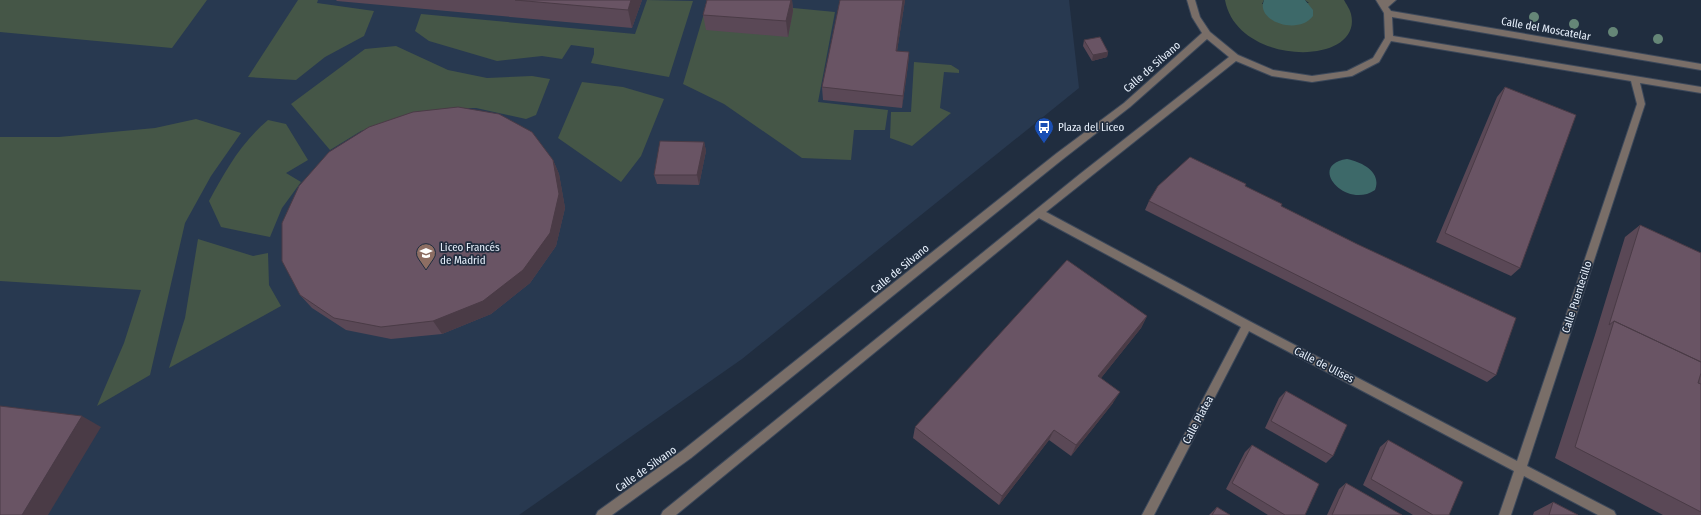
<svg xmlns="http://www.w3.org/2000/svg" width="1701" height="515" viewBox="0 0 1701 515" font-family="'Fira Sans Condensed',sans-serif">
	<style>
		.built { fill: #283950 }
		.green { fill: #455647 }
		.water { fill: #3d6969 }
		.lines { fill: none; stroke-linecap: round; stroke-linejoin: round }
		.minor-casing { stroke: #3c485a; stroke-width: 2 }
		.minor { fill: #796e68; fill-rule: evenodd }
		.tree { fill: #658677 }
		.wall { fill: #5a4856 }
		.shaded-wall { fill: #4a3b46 }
		.building { fill: #695464; stroke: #4a3b46 }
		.labels { text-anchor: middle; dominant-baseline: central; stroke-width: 3.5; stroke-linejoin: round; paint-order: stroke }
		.street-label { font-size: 11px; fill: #e8f1fd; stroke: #202d3f }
		.poi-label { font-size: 11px; fill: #e8f1fd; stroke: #202d3f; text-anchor: start }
	</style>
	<rect width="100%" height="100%" fill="#202d3f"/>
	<path class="built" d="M 0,0 L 1069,0 L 1079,88 L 742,359 L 519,515 L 0,515 Z"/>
	<path class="green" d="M 0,0 L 207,0 L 172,48 L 0,32 Z
		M 298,0 L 318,0 L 317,3 L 374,11 L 364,36 L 325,57 L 296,80 L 248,77 Z
		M 647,0 L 693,1 L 669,77 L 591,63 L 594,54 L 594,48 L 571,45 L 562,59 L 542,56 L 497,61 L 429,41 L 415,31 L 421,14 L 635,34 Z
		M 708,0 L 835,12 L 818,102 L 888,110 L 885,130 L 854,130 L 851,160 L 802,158 L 724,104 L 683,84 Z
		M 1225,0 L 1264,0 L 1262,4 L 1309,3 L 1305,0 L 1344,0 C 1346,4 1350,9 1351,14 C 1364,67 1237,67 1225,0 Z
		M 396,46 L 448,70 L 487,78 L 532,76 L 550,79 L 536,115 L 526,119 L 476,108 L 452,108 L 414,114 L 361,131 L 330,150 L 291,104 L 365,49 Z
		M 914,62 L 951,65 L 959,70 L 959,73 L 944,72 L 940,108 L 951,113 L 912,146 L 890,138 L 891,112 L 911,112 Z
		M 582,82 L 623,87 L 664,99 L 641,156 L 621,182 L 558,138 Z
		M 196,119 L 241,133 L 211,176 L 185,223 L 150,375 L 97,406 L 124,343 L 141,290 L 0,281 L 0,137 L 59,137 L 155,128 Z
		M 268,120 L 286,124 L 308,160 L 286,173 L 301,182 L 282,208 L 270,237 L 221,227 L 209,201 C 226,170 240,144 268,120 Z
		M 198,239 L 253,256 L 268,253 L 269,285 L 281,306 L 169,368 L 185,318 Z"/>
	<path class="water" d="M 1264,0 L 1305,0 L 1313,10 L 1313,16 C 1298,36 1255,21 1264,0 Z
		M 1347,159 C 1362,162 1382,172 1375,190 C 1346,210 1306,165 1347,159 Z"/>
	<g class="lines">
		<defs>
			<path id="minor" d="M 1187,0 L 1195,0 L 1200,17 L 1210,32 L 1238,55 L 1273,70 L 1312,76 L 1347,71 L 1373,58 L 1385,38 L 1384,13 L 1376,0 L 1396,0 L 1388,7 L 1391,11 L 1701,64 L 1701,70 L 1392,17 L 1393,36 L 1701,87 L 1701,93 L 1640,83 L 1645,104 L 1527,466 L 1614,511 L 1616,515 L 1598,515 L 1524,476 L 1511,515 L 1499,515 L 1514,471 L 1249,331 L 1154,515 L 1142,515 L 1241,327 L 1039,218 L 676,515 L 661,515 L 663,511 L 1080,174 L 1229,57 L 1207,39 L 1130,107 L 1063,159 L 691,458 L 612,515 L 596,515 L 598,511 L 683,450 L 1057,153 L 1124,103 L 1202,33 L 1192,17 ZM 1391,41 L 1631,81 L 1637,104 L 1517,461 L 1251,322 L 1046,212 L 1236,61 L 1272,76 L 1312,82 L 1352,76 L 1379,62 Z"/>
		</defs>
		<use href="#minor" class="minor-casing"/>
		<use href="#minor" class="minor"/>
	</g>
	<g class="tree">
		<circle cx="1534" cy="17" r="5"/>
		<circle cx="1574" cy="24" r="5"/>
		<circle cx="1613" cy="32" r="5"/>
		<circle cx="1658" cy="39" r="5"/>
	</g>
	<path class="wall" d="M 336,0 L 642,0 L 632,28 L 337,1 Z
		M 707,0 L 792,0 L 793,11 L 788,37 L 706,30 L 703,15 Z
		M 840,0 L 905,0 L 897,51 L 909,52 L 908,65 L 902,108 L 823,100 L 822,87 Z
		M 1084,40 L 1108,52 L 1107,57 L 1092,61 L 1083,46 Z
		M 1505,87 L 1520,268 L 1511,276 L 1436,242 L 1497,97 Z
		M 704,142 L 706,151 L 699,185 L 657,184 L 654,175 Z
		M 553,160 L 559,174 L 565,208 L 556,246 L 530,283 L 491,314 L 442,334 L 391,339 L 346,330 L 312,308 L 300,295 Z
		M 1245,186 L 1281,206 L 1496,375 L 1487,382 L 1145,210 L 1149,201 Z
		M 1640,225 L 1701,253 L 1701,515 L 1663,515 L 1555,458 L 1595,335 L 1625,237 Z
		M 1147,316 L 1141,328 L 1101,378 L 1113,403 L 1071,456 L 1049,440 L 999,505 L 913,438 L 915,427 Z
		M 1286,391 L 1333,456 L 1326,463 L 1265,428 L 1279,398 Z
		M 1388,440 L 1449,515 L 1413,515 L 1363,485 L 1380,447 Z
		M 1252,445 L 1305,515 L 1268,515 L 1226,489 L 1245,452 Z
		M 1346,483 L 1402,515 L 1327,515 L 1339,489 Z
		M 1553,502 L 1578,515 L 1533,515 L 1534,512 Z
		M 1217,507 L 1230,515 L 1209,515 Z"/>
	<path class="shaded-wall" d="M 631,0 L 642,0 L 632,28 L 628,10 Z
		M 791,0 L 792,0 L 793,11 L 788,37 L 786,21 Z
		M 903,0 L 905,0 L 895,64 L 896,51 Z
		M 909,52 L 908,65 L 902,108 L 903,96 Z
		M 1108,52 L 1107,57 L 1092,61 L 1093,55 Z
		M 704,142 L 706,151 L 699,185 L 697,175 Z
		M 553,160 L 559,174 L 565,208 L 556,246 L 530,283 L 491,314 L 442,334 L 433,321 Z
		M 1147,316 L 1141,328 L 1093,388 L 1098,376 Z
		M 1120,392 L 1113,403 L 1071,456 L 1076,445 Z
		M 82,416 L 101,427 L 48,515 L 22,515 Z
		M 1054,430 L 1049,440 L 999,505 L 1002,496 Z"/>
	<path class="building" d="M 515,0 L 631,0 L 628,10 Z
		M 707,0 L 791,0 L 786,21 L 703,15 Z
		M 840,0 L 903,0 L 896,51 L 909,52 L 903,96 L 822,87 Z
		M 1100,37 L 1108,52 L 1093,55 L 1084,40 Z
		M 1505,87 L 1576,115 L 1520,268 L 1445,233 Z
		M 458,107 L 499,114 L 532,132 L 553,160 L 559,194 L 550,233 L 523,270 L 483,301 L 433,321 L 381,327 L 334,318 L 300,295 L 282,261 L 282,223 L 299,186 L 329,152 L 369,127 L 413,112 Z
		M 660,141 L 704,142 L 697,175 L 654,175 Z
		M 1190,157 L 1246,184 L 1245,186 L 1282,204 L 1281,206 L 1357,244 L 1516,318 L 1496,375 L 1149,201 L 1158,186 Z
		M 1640,225 L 1701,253 L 1701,362 L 1614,321 L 1609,325 Z
		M 1067,260 L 1147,316 L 1098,376 L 1120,392 L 1076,445 L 1054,430 L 1002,496 L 915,427 Z
		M 1614,321 L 1701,362 L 1701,373 L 1698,383 L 1701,384 L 1701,512 L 1575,447 Z
		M 1286,391 L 1347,425 L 1333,456 L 1271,421 Z
		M 0,406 L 82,416 L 22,515 L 0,515 Z
		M 1388,440 L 1463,482 L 1449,515 L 1433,515 L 1371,479 Z
		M 1252,445 L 1319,484 L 1305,515 L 1285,515 L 1232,483 Z
		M 1346,483 L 1402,515 L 1332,515 Z
		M 1553,502 L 1578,515 L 1549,515 Z
		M 1217,507 L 1230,515 L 1212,515 Z"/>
	<defs>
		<symbol id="bus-pin" viewBox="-11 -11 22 30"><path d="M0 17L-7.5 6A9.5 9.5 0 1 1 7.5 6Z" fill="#1a4fb4" stroke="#202d3f"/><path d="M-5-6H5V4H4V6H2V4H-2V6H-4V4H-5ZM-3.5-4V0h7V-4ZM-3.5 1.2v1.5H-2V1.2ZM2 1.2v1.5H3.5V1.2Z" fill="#fff"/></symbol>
		<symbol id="school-pin" viewBox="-11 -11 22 30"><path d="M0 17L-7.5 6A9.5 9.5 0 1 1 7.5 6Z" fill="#8d6e63" stroke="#202d3f"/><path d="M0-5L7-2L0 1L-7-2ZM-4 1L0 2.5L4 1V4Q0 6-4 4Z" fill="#fff"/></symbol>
	</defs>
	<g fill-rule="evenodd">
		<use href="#bus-pin" x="1033" y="116" width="22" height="30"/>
		<use href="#school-pin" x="415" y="242" width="22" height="30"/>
	</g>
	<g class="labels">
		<g class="street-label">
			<text transform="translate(1546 29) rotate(10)">Calle del Moscatelar</text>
			<text transform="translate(1152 67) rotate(-41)">Calle de Silvano</text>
			<text transform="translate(900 269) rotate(-39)">Calle de Silvano</text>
			<text transform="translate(1577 297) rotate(-72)">Calle Puentecillo</text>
			<text transform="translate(1324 365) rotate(27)">Calle de Ulises</text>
			<text transform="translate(1198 420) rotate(-62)">Calle Platea</text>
			<text transform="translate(646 469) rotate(-35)">Calle de Silvano</text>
		</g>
		<g class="poi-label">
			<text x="1058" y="127">Plaza del Liceo</text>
			<text x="440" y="247">Liceo Francés<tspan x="440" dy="13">de Madrid</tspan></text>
		</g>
	</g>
</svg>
